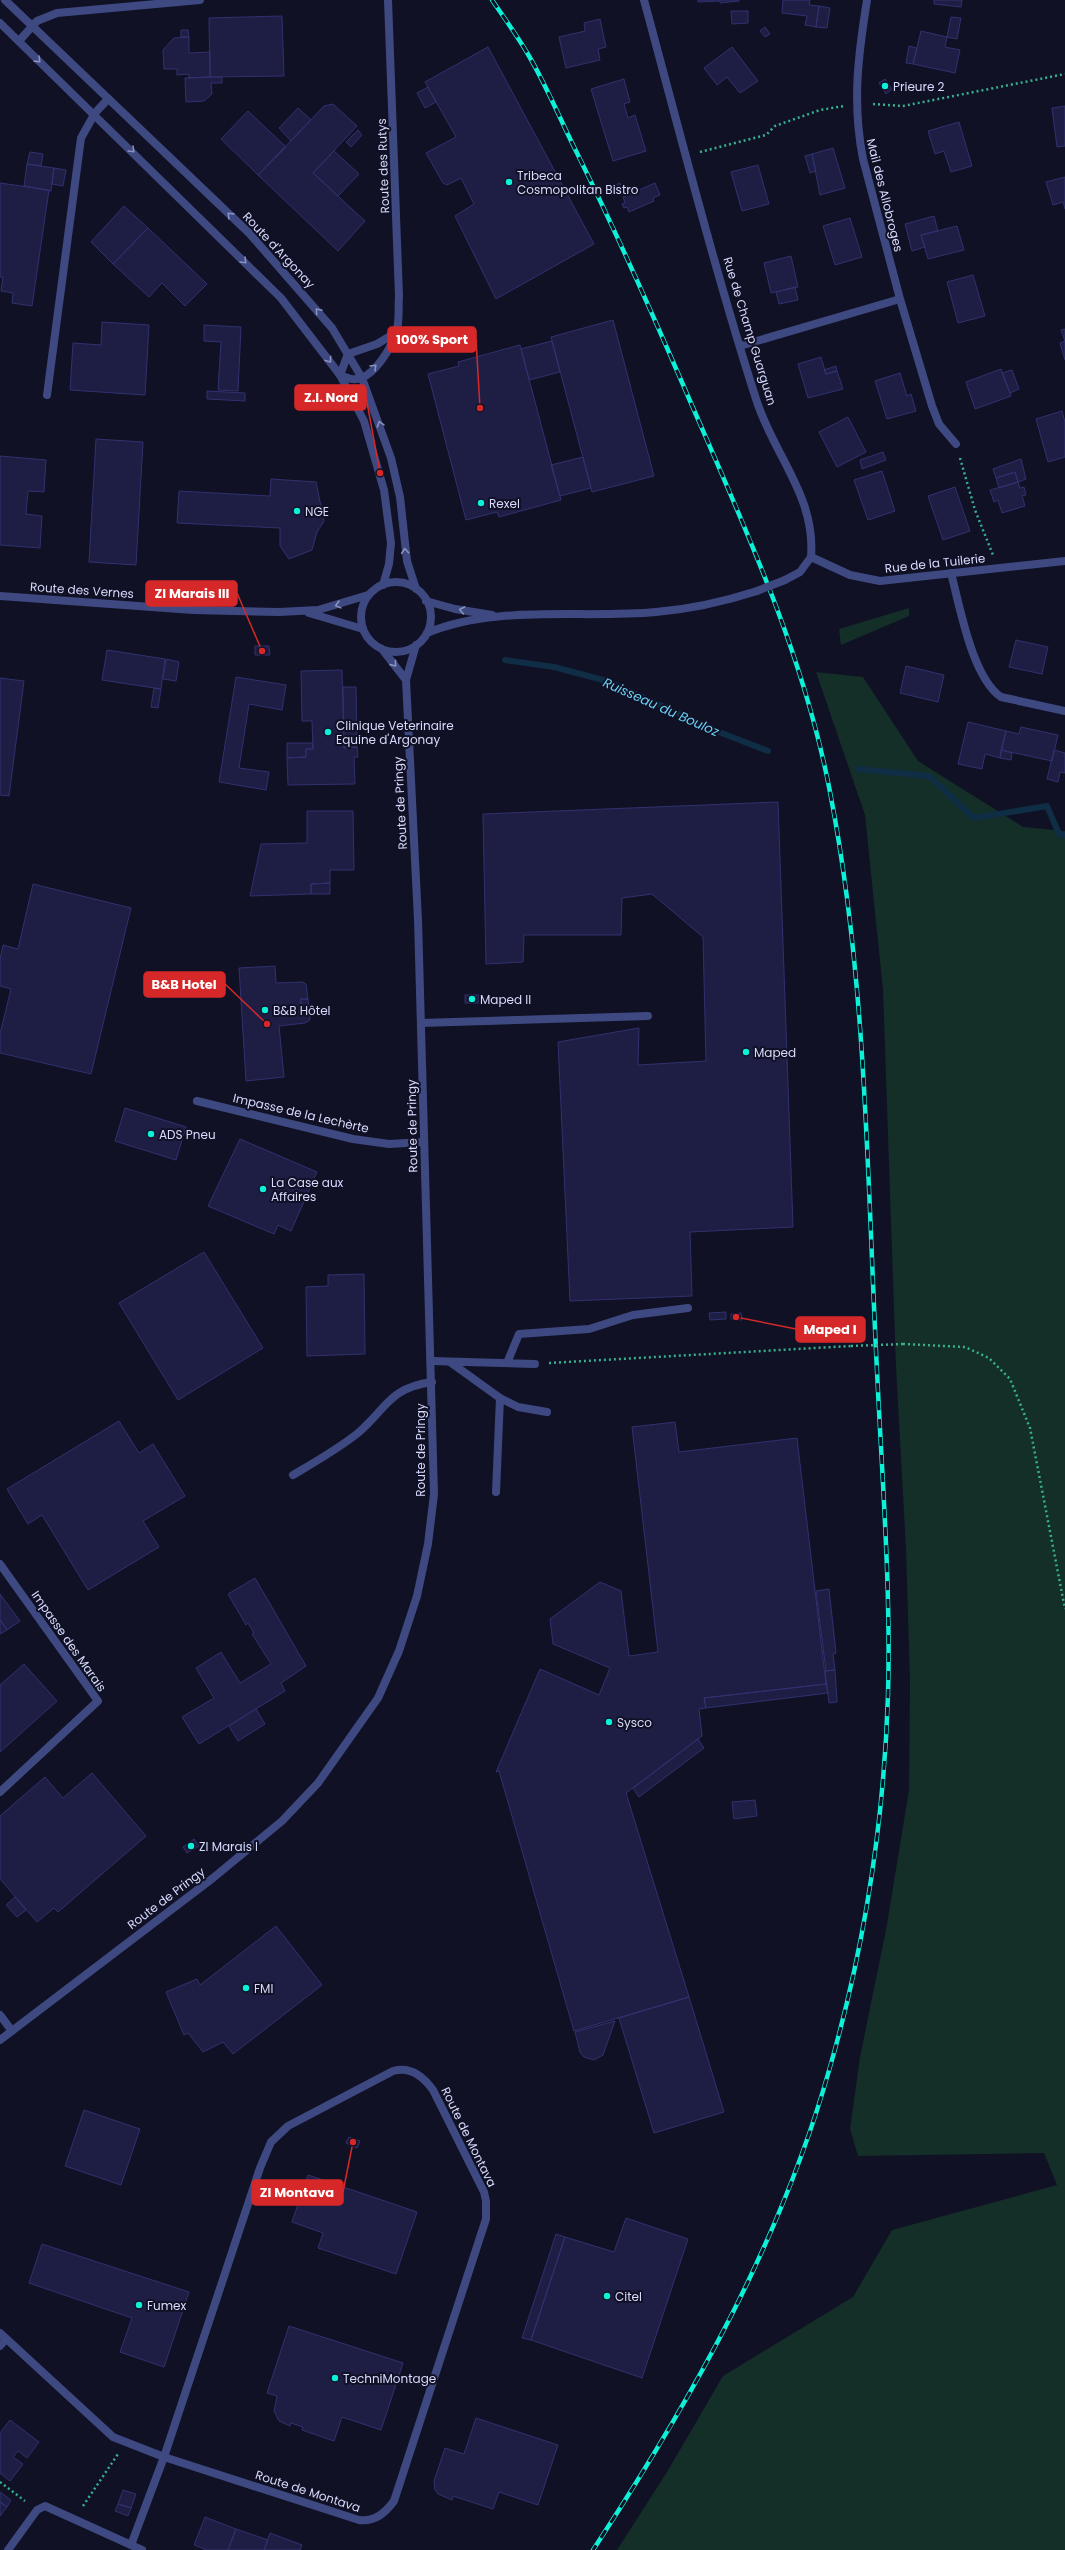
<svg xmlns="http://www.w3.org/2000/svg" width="1065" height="2550" viewBox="0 0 1065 2550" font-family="Poppins,sans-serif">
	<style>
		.green { fill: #142e28 }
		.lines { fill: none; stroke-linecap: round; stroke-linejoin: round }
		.stream { stroke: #0f2e45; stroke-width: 6 }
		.building { fill: #1e1e45; stroke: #31316f }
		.path { stroke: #37b090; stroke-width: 2.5; stroke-dasharray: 2 3; stroke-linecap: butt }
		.service { stroke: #3e4981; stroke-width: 8 }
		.minor { stroke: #3e4981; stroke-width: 8 }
		.tertiary { stroke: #3e4981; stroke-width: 8 }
		.rail-casing { stroke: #0ef1d9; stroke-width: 4.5 }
		.rail { stroke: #101125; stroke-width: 3; stroke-dasharray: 9; stroke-linecap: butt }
		.path-bridge { stroke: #37b090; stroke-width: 2.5; stroke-dasharray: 2 3; stroke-linecap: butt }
		.tertiary-bridge { stroke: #3e4981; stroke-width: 8 }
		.oneway { stroke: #8a92bf }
		.poi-dot { fill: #0ef1d9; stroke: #101125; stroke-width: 1.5 }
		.labels { text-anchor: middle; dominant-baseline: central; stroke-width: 4; stroke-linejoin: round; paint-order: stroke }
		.poi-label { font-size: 12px; fill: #d7dafd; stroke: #101125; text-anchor: start }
		.street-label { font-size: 12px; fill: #d7dafd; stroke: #101125 }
		.water-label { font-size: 13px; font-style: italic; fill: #6bd2f6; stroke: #101125 }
		.leader { fill: none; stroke: #d62828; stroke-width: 1.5 }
		.callout-dot { fill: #d62828; stroke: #101125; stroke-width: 1.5 }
		.callout { fill: #d62828; stroke: #d62828; stroke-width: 1.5 }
		.callout-label { font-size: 13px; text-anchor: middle; font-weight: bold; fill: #fff }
	</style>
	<rect width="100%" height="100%" fill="#101125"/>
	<path class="green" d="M 909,608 L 909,616 L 841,645 L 839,629 Z
		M 816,672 L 863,677 L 918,761 L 1023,827 L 1065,831 L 1065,2550 L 617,2550 L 667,2472 L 723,2376 L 853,2297 L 892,2230 L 1057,2185 L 1044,2153 L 858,2156 L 850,2129 L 860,2057 L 886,1930 L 909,1790 L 910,1681 L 906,1549 L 896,1367 L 883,990 L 865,815 Z"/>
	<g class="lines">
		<path class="stream" d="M 505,660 L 554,667 L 607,681 L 719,732 L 768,751
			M 858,769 L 929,776 L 974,818 L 1047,806 L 1059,834 L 1065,835"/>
	</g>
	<path class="building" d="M 698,0 L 739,0 L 739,1 L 720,3 L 720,1 L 698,2 Z
		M 783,0 L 810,0 L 809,5 L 819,6 L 816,27 L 805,25 L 807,16 L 782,13 Z
		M 934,0 L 962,0 L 961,7 L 934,4 Z
		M 819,6 L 830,8 L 827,28 L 816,27 Z
		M 731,11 L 748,11 L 748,23 L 732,24 Z
		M 282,16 L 284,76 L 210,77 L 209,18 Z
		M 951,17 L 961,18 L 957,39 L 947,37 Z
		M 600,19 L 606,47 L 598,49 L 600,60 L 566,68 L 559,37 L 585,31 L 584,23 Z
		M 765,27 L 770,34 L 765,37 L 760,31 Z
		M 181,30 L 188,30 L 189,37 L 181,37 Z
		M 921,31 L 947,37 L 945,47 L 960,50 L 955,73 L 913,64 Z
		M 189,37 L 189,53 L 210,52 L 210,77 L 189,78 L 189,74 L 177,75 L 177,69 L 164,69 L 163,50 L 174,38 Z
		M 909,46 L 917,48 L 913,64 L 906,63 Z
		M 488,47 L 594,244 L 496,299 L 455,216 L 474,204 L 461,178 L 447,185 L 443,183 L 426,153 L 456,137 L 425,82 Z
		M 732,47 L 758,81 L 740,93 L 727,77 L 717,85 L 704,68 Z
		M 210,77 L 222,77 L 222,83 L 211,83 L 212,94 L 204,101 L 186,102 L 185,78 Z
		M 624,79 L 630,102 L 624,104 L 628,118 L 635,115 L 646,151 L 613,161 L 591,89 Z
		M 885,79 L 892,89 L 886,94 L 879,83 Z
		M 428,87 L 436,102 L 425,108 L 417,93 Z
		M 333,104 L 357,126 L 313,173 L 365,221 L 338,251 L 258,175 L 324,106 Z
		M 1065,106 L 1065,146 L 1057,147 L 1052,108 Z
		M 298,108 L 311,120 L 291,141 L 279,128 Z
		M 248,111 L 286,147 L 258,175 L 221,139 Z
		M 959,122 L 972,166 L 951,172 L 944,151 L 935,154 L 928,131 Z
		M 358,130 L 362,135 L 351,147 L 346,142 Z
		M 833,148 L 845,188 L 820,195 L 812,154 Z
		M 334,151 L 359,174 L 338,196 L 313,173 Z
		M 30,152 L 43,154 L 41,166 L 27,164 Z
		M 812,154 L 816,171 L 810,173 L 805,156 Z
		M 27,164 L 54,168 L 51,191 L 24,186 Z
		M 758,165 L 769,204 L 742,211 L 731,172 Z
		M 54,168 L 66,170 L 63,186 L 52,184 Z
		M 1065,177 L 1065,209 L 1063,202 L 1053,205 L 1046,182 Z
		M 0,183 L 49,190 L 32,306 L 12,303 L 13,293 L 1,291 L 3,277 L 0,277 Z
		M 620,183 L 622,190 L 616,192 L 614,186 Z
		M 655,183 L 660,195 L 653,198 L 654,201 L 629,212 L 627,207 L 624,208 L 622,204 L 625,203 L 623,197 Z
		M 124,206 L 148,228 L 113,264 L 91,242 Z
		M 934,216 L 938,231 L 921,235 L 925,247 L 912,251 L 905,224 Z
		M 850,218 L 862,257 L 835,265 L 823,226 Z
		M 957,226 L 964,250 L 928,259 L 921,235 Z
		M 148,228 L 207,284 L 185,306 L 162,283 L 149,297 L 113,264 Z
		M 791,256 L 798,287 L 771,293 L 764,263 Z
		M 973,275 L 985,316 L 958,323 L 947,282 Z
		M 795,287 L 798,300 L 779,304 L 776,292 Z
		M 613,320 L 654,476 L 592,492 L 551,337 Z
		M 102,322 L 149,325 L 145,395 L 70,390 L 73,343 L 101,345 Z
		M 204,325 L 241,327 L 238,391 L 218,390 L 221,342 L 204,341 Z
		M 1065,329 L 1065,360 L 1060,343 L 1065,341 L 1061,330 Z
		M 552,341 L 560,372 L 529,380 L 521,349 Z
		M 520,345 L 561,500 L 499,517 L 497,512 L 466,520 L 428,374 L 459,366 L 458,362 Z
		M 821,357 L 826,374 L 837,371 L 843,389 L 808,398 L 798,364 Z
		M 836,366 L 837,371 L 826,374 L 824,370 Z
		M 1001,369 L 1011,396 L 975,409 L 966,382 Z
		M 1012,370 L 1019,389 L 1010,393 L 1002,373 Z
		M 900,373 L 907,396 L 911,394 L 916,411 L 887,419 L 875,381 Z
		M 207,391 L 245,393 L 245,401 L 207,399 Z
		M 1062,411 L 1065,422 L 1065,457 L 1048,462 L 1036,419 Z
		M 848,417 L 866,452 L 837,467 L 819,432 Z
		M 96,439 L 143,442 L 136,565 L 89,562 Z
		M 883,452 L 886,460 L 862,469 L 860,460 Z
		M 0,456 L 46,460 L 44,492 L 28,491 L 26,514 L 42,516 L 40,548 L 0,545 Z
		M 583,457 L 591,488 L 560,496 L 551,465 Z
		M 1021,459 L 1026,479 L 1018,482 L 1015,472 L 996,478 L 993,469 Z
		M 882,471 L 895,511 L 868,520 L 854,480 Z
		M 1015,472 L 1018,482 L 999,488 L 996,478 Z
		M 271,479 L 316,482 L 324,521 L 317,532 L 312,550 L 289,559 L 280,546 L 280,528 L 177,523 L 179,491 L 270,496 Z
		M 1018,482 L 1020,488 L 1024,487 L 1026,495 L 1022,496 L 1025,506 L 1002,513 L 998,500 L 994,502 L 990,490 Z
		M 955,487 L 970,531 L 943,540 L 928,496 Z
		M 1016,640 L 1048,647 L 1042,674 L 1009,667 Z
		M 255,646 L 269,646 L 270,655 L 255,655 Z
		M 107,650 L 165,659 L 161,689 L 102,680 Z
		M 166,659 L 179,662 L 176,681 L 163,679 Z
		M 906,666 L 944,675 L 938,702 L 900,693 Z
		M 342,670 L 344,748 L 357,747 L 358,757 L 354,757 L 355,784 L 288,785 L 287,758 L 306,757 L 306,749 L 313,749 L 312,721 L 302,721 L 301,671 Z
		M 236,677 L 286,685 L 282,710 L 249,704 L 239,768 L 269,772 L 266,790 L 219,782 Z
		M 0,678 L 24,681 L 9,796 L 0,795 Z
		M 343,687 L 356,687 L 357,747 L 344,748 Z
		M 154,688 L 161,689 L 158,708 L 151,707 Z
		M 968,722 L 1006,731 L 1000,758 L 985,754 L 982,769 L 958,764 Z
		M 1021,727 L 1058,735 L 1052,761 L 1001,750 L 1006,731 L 1019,734 Z
		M 287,743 L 313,743 L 313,749 L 306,749 L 306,757 L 287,758 Z
		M 1001,750 L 1012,753 L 1011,760 L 1000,758 Z
		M 1054,750 L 1065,753 L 1065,773 L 1060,772 L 1058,782 L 1047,779 Z
		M 778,802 L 793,1227 L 690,1232 L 692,1296 L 570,1301 L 558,1042 L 639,1028 L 638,1065 L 706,1061 L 703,937 L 652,894 L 622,898 L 621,935 L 524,935 L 523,962 L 486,964 L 483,814 Z
		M 307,811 L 353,811 L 354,870 L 330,870 L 330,883 L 311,884 L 311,894 L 250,896 L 261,844 L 307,843 Z
		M 330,883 L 330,894 L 311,894 L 311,884 Z
		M 33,884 L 131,908 L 91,1074 L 0,1053 L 0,1034 L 11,989 L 0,986 L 0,960 L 3,945 L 18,949 Z
		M 275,966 L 276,983 L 302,982 L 306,984 L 308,999 L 301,999 L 301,1009 L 309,1009 L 310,1020 L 305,1023 L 279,1026 L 284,1077 L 246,1081 L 239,968 Z
		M 465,995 L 479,995 L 479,1003 L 465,1003 Z
		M 301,999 L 308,999 L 309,1009 L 301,1009 Z
		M 125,1108 L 186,1127 L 176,1160 L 115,1141 Z
		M 240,1139 L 317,1172 L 291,1231 L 278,1225 L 274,1234 L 208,1206 Z
		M 204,1252 L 263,1348 L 178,1400 L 119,1303 Z
		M 364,1274 L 365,1354 L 307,1356 L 306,1287 L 328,1286 L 328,1275 Z
		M 726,1312 L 726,1319 L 710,1320 L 709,1313 Z
		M 741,1313 L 742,1320 L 731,1319 L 731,1314 Z
		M 119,1421 L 139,1453 L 153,1444 L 185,1496 L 143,1521 L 159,1547 L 88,1590 L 42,1515 L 28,1524 L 7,1489 Z
		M 675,1422 L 679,1452 L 797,1438 L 826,1684 L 704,1698 L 706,1708 L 699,1709 L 702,1736 L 626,1793 L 689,1997 L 574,2031 L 499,1771 L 496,1772 L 540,1669 L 599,1695 L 610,1668 L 553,1644 L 550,1619 L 600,1582 L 621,1591 L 629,1656 L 658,1652 L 632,1427 Z
		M 255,1578 L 306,1666 L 281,1683 L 285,1691 L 199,1744 L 182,1717 L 214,1698 L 196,1668 L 221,1652 L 240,1683 L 271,1664 L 252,1634 L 254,1633 L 248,1623 L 246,1625 L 228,1594 Z
		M 829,1589 L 836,1653 L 833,1654 L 835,1670 L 826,1671 L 816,1591 Z
		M 0,1594 L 20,1621 L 7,1630 L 0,1620 Z
		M 0,1620 L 7,1630 L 0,1634 Z
		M 24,1664 L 57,1701 L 0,1752 L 0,1685 Z
		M 835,1670 L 837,1702 L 829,1703 L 825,1671 Z
		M 826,1684 L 828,1693 L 706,1708 L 704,1698 Z
		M 256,1709 L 265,1724 L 238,1741 L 229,1726 Z
		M 698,1739 L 704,1748 L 639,1797 L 633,1788 Z
		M 92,1773 L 146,1836 L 58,1912 L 54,1908 L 37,1922 L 0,1879 L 0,1816 L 45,1777 L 63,1798 Z
		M 755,1800 L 757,1816 L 734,1819 L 732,1802 Z
		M 194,1839 L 199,1846 L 187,1853 L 183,1847 Z
		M 15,1897 L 26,1910 L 17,1917 L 6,1905 Z
		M 276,1926 L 322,1985 L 233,2054 L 223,2042 L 203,2052 L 188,2033 L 184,2035 L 166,1992 L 197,1979 L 200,1985 Z
		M 689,1997 L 724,2112 L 654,2133 L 619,2018 Z
		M 615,2021 L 603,2055 L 594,2060 L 584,2057 L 580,2052 L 575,2032 Z
		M 84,2110 L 140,2129 L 121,2185 L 65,2166 Z
		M 349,2137 L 360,2141 L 357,2148 L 346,2143 Z
		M 308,2175 L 417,2212 L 396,2274 L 318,2248 L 323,2233 L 292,2222 Z
		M 626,2218 L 688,2239 L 642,2378 L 531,2340 L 565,2237 L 614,2252 Z
		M 556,2234 L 565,2237 L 531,2340 L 522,2338 Z
		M 42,2244 L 189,2292 L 164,2367 L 120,2352 L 132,2318 L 29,2283 Z
		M 289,2326 L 403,2363 L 381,2430 L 342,2417 L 334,2441 L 302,2430 L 303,2427 L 291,2423 L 290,2426 L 279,2421 L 274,2411 L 277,2396 L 267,2393 Z
		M 476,2418 L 558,2445 L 538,2505 L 499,2492 L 493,2509 L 453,2496 L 452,2500 L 438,2494 L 435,2490 L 434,2481 L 445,2448 L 464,2454 Z
		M 10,2420 L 39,2442 L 27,2458 L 18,2451 L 13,2457 L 23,2464 L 10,2481 L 0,2473 L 0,2433 Z
		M 123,2490 L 136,2494 L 131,2508 L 118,2504 Z
		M 0,2492 L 11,2500 L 7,2507 L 0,2502 Z
		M 0,2502 L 7,2507 L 0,2516 Z
		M 118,2504 L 131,2508 L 128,2516 L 115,2511 Z
		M 205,2517 L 236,2529 L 228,2550 L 207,2550 L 194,2545 Z
		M 236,2529 L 268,2540 L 264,2550 L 228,2550 Z
		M 270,2533 L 302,2545 L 300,2550 L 264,2550 Z"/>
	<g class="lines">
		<path class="path" d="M 873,104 L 903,106 L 1065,74
			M 700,152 L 766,135 L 775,126 L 820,110 L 844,106
			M 960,458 L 975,510 L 993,555
			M 903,1344 L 965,1347 L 989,1358 L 1010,1379 L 1030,1428 L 1065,1609
			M 549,1363 L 851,1346
			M 0,2482 L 25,2501
			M 83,2506 L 118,2454"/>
		<path class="service" d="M 47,395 L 81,138 L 95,113 L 108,99
			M 421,1023 L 648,1016
			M 432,1361 L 535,1364
			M 450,1362 L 500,1398 L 518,1407 L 547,1412
			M 507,1363 L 519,1334 L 589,1329 L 633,1315 L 688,1308
			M 293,1475 C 315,1462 338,1449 358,1433 C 387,1408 389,1388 432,1382
			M 496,1492 L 500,1398
			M 0,2346 L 6,2339
			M 131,2545 L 142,2550
			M 8,2550 L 37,2510 L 45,2506 L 131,2545 L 164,2457"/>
		<path class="minor" d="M 388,0 L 399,296 C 398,307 400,322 396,333 C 391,348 376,373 361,378 C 353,381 347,378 340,375 L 348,354 L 377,344 L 397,332
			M 644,0 C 680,133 714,268 756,399 C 773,454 816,496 811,557
			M 867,0 C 858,56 852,103 863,159 L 900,299 L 932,406 L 939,424 L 956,444
			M 19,41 L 37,21 L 57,13 L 200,0
			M 740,346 L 900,299
			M 951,573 C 960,607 972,677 1001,697 L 1065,711
			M 0,596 L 193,610 L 279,612 L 318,610 L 368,595
			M 309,613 L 363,629
			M 197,1101 L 353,1139 L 389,1144 L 424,1142
			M 0,1564 L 98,1701 L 0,1792
			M 0,2015 L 12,2031
			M 0,2333 L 113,2437 L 164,2457 L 359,2520 C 375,2522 385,2513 394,2501 L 486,2219 L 486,2201 L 484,2192 L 433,2090 C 423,2076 410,2066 393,2071 L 288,2126 L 271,2142 L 260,2168 L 164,2457"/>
		<path class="tertiary" d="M 5,0 L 249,233 L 332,328 L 362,378 L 391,458 L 400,497 L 407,561 L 416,589
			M 0,23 L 281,298 L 340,375 L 364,421 L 384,490 L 391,543 L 389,564 L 383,585
			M 785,580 L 800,572 L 811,557 L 850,575 L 880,581 L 1065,561
			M361 617a35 35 0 1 1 70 0a35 35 0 1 1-70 0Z
			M 426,601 L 455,609 L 492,615
			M 427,633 C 496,604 582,619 656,612 C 691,609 723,602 757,591
			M 382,649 L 406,680
			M 0,2040 L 213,1878 L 282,1821 L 318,1783 L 378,1698 L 399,1651 L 417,1596 L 428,1544 L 434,1494 L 418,920 L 406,680 L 416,645"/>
		<defs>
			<path id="rail" d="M 492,0 C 505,19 518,37 529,56 C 547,87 561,121 577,153 C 615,230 650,308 684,387 C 741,519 803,650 830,792 C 867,982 867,1178 877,1371 C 882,1478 891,1587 888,1695 C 884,1821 865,1945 830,2067 C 781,2242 692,2399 593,2550"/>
		</defs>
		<use href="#rail" class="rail-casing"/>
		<use href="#rail" class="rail"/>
		<path class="path-bridge" d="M 851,1346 L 903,1344"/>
		<path class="tertiary-bridge" d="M 757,591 L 785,580"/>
	</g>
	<defs><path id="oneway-chevron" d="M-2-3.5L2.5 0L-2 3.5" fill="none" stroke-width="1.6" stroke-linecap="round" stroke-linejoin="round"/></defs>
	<g class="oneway">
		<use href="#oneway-chevron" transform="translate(38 60) rotate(44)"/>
		<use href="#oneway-chevron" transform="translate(132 150) rotate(45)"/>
		<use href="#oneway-chevron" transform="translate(230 215) rotate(-136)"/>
		<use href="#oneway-chevron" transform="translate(244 261) rotate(45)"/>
		<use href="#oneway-chevron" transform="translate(318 311) rotate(-130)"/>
		<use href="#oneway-chevron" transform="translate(329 360) rotate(54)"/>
		<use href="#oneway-chevron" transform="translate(374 367) rotate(-45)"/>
		<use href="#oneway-chevron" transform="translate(380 424) rotate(-108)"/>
		<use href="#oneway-chevron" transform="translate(405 551) rotate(-95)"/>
		<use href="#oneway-chevron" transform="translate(338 605) rotate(165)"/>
		<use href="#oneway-chevron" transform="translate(462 610) rotate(-169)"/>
		<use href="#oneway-chevron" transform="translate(394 664) rotate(51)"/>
	</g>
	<g class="poi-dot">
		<circle cx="885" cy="86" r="4"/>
		<circle cx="509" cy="182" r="4"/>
		<circle cx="481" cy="503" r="4"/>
		<circle cx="297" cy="511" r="4"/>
		<circle cx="328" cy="732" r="4"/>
		<circle cx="472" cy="999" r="4"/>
		<circle cx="265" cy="1010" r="4"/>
		<circle cx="746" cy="1052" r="4"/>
		<circle cx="151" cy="1134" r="4"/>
		<circle cx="263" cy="1189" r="4"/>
		<circle cx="609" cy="1722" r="4"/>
		<circle cx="191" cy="1846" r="4"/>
		<circle cx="246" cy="1988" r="4"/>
		<circle cx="607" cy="2296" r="4"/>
		<circle cx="139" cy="2305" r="4"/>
		<circle cx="335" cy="2378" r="4"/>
	</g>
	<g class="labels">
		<g class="poi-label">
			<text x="893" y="86">Prieure 2</text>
			<text x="517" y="175">Tribeca<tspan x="517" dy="14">Cosmopolitan Bistro</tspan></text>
			<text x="489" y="503">Rexel</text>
			<text x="305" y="511">NGE</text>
			<text x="336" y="725">Clinique Veterinaire<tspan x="336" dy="14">Equine d'Argonay</tspan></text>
			<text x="480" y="999">Maped II</text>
			<text x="273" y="1010">B&amp;B Hôtel</text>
			<text x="754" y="1052">Maped</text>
			<text x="159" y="1134">ADS Pneu</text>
			<text x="271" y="1182">La Case aux<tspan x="271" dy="14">Affaires</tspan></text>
			<text x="617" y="1722">Sysco</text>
			<text x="199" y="1846">ZI Marais I</text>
			<text x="254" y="1988">FMI</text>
			<text x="615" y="2296">Citel</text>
			<text x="147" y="2305">Fumex</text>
			<text x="343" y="2378">TechniMontage</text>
		</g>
		<g class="street-label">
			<text transform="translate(383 166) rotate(-92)">Route des Rutys</text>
			<text transform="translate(885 195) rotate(76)">Mail des Allobroges</text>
			<text transform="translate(279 250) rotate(47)">Route d'Argonay</text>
			<text transform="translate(750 331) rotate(73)">Rue de Champ Guarguan</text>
			<text transform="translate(935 563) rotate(-6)">Rue de la Tuilerie</text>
			<text transform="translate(82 590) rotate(4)">Route des Vernes</text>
			<text transform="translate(400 803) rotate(-93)">Route de Pringy</text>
			<text transform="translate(301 1113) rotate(13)">Impasse de la Lechèrte</text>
			<text transform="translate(412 1126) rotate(-91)">Route de Pringy</text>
			<text transform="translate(420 1450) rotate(-90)">Route de Pringy</text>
			<text transform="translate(69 1641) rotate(55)">Impasse des Marais</text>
			<text transform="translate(166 1898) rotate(-37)">Route de Pringy</text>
			<text transform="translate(469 2137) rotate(64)">Route de Montava</text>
			<text transform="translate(308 2491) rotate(18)">Route de Montava</text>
		</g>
		<g class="water-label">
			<text transform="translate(661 707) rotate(24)">Ruisseau du Bouloz</text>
		</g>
	</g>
	<path class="leader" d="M480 408L476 339M380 473L366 397M262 651L237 593M267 1024L225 984M736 1317L796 1329M353 2142L343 2192"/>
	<g class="callout-dot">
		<circle cx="480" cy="408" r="4"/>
		<circle cx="380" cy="473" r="4"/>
		<circle cx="262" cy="651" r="4"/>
		<circle cx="267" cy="1024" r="4"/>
		<circle cx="736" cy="1317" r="4"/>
		<circle cx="353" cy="2142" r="4"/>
	</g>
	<g class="callout">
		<rect x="388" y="327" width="88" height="25" rx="4"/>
		<rect x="295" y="385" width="71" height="25" rx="4"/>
		<rect x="146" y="581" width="91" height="25" rx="4"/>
		<rect x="144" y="972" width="81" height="25" rx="4"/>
		<rect x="796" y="1317" width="69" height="25" rx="4"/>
		<rect x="252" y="2180" width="91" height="25" rx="4"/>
	</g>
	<g class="callout-label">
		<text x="432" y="344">100% Sport</text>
		<text x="331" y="402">Z.I. Nord</text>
		<text x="192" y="598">ZI Marais III</text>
		<text x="184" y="989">B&amp;B Hotel</text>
		<text x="830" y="1334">Maped I</text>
		<text x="297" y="2197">ZI Montava</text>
	</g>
</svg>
